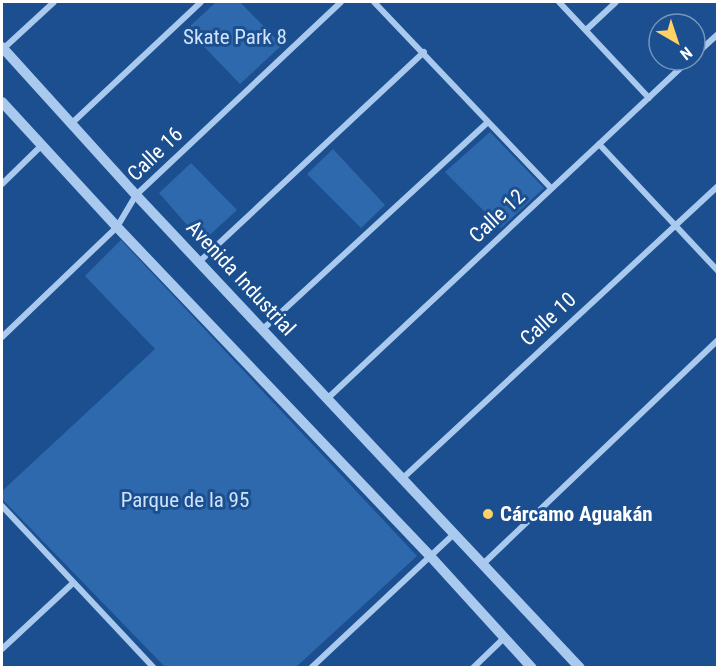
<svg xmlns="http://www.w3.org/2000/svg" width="719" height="669" viewBox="0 0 719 669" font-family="'Roboto Condensed',sans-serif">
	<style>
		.green { fill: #2e69ad }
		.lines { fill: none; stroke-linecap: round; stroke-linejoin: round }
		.minor { stroke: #a9c9ee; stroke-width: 6 }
		.tertiary { stroke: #a9c9ee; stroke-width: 10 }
		.poi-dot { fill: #ffd166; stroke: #1b4f8f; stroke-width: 2 }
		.labels { text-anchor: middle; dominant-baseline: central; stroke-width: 6; stroke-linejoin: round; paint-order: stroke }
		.park-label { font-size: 21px; fill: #cfe3fa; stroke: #1b4f8f }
		.street-label { font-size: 21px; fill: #fff; stroke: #1b4f8f }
		.poi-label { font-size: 21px; font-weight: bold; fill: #fff; stroke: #1b4f8f; text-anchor: start }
	</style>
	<rect width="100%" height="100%" fill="#1b4f8f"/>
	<path class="green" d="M 216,2 L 240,2 L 282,45 L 240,84 L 187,29 Z
		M 490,132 L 544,188 L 501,228 L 445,172 Z
		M 333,149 L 385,205 L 361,228 L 307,174 Z
		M 191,163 L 237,210 L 202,242 L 159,193 Z
		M 121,240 L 417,556 L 296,667 L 165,667 L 2,499 L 2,491 L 155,349 L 85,276 Z"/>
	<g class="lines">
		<path class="minor" d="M 374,2 L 551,188
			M 559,2 L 649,98
			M 586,30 L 616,2
			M 3,49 L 54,2
			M 695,55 L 718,34
			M 72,123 L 201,2
			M 599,144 L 718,271
			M 2,184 L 41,146
			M 199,262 L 424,52
			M 263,329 L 488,122
			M 2,337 L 117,227 L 136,195 L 341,2
			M 328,398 L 689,60
			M 403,478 L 718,186
			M 2,506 L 154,668
			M 483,564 L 718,340
			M 2,649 L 73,583
			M 311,668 L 455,533
			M 473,668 L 504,638"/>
		<path class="tertiary" d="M 2,47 L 136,195 L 580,668
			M 2,102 L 117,227 L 431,557 L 532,668"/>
	</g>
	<circle class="poi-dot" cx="488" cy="514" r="6"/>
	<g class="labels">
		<g class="park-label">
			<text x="235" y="37">Skate Park 8</text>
			<text x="185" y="500">Parque de la 95</text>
		</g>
		<g class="street-label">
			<text transform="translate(155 154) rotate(-44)">Calle 16</text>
			<text transform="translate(497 216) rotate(-43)">Calle 12</text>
			<text transform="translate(241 278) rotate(47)">Avenida Industrial</text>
			<text transform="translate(548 319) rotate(-43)">Calle 10</text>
		</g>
		<g class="poi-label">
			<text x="500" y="514">Cárcamo Aguakán</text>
		</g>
	</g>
	<rect width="719" height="669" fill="none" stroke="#ffffff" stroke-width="6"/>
	<g transform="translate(677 42) rotate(141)"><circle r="28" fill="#1b4f8f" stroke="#7695bc" stroke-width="1.5"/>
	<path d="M0-4.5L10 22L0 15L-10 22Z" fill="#ffd166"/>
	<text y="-9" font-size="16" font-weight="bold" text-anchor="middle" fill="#ffffff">N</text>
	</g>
</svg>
